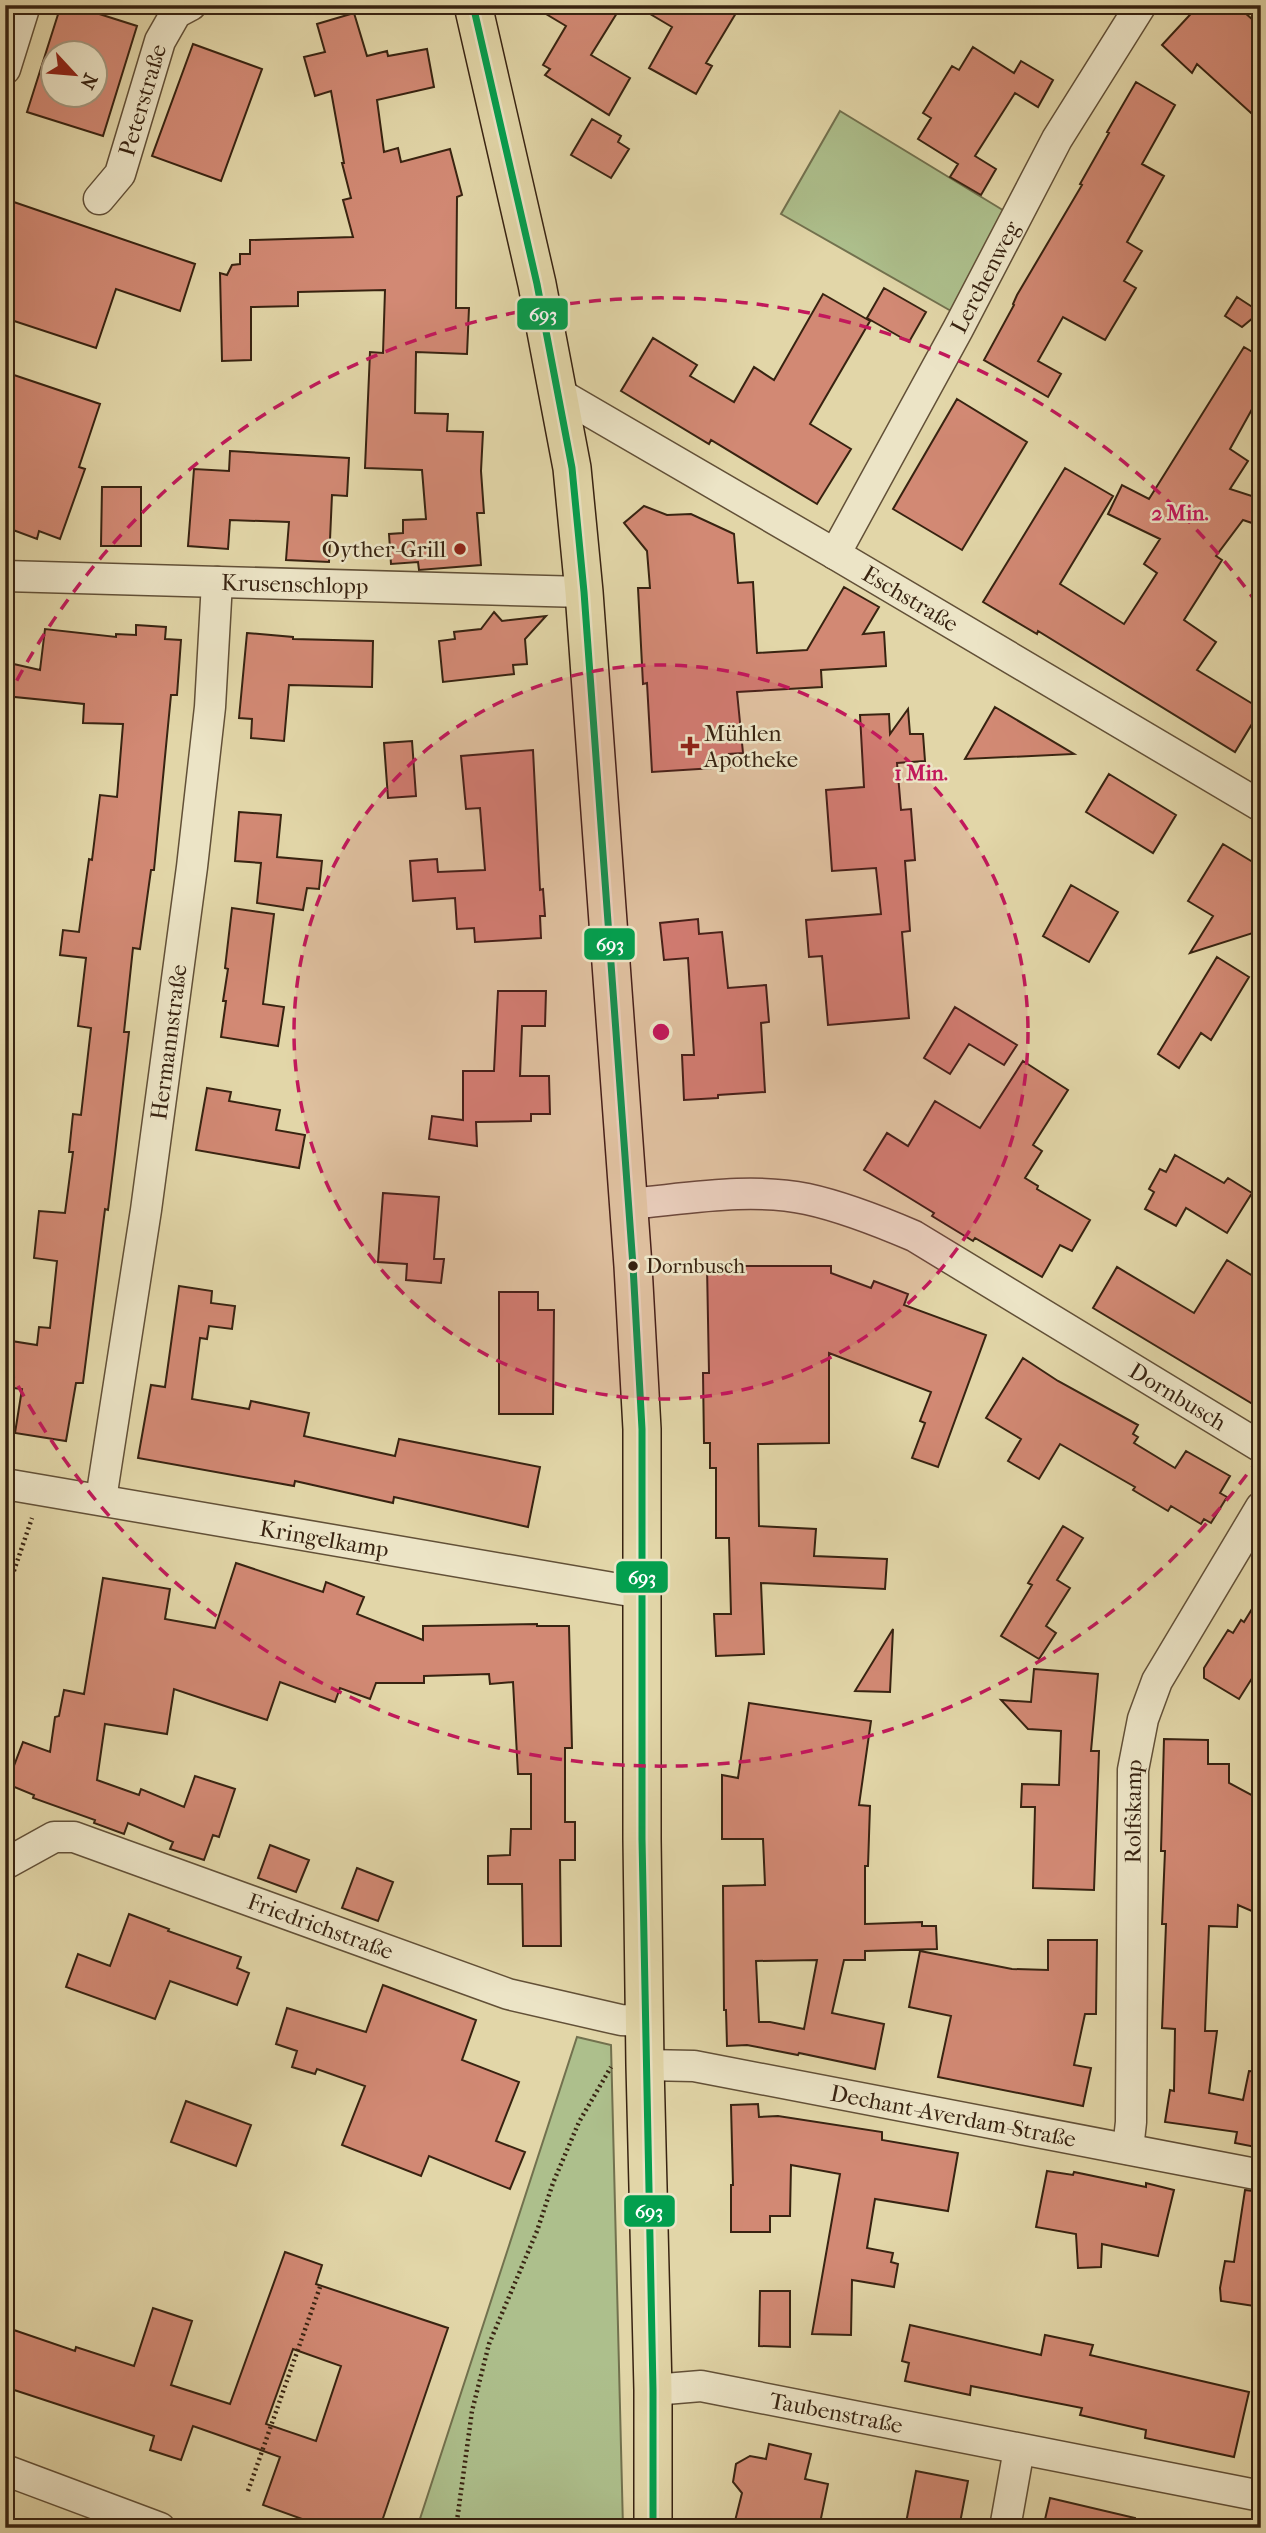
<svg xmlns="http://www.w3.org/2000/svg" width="1266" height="2533" viewBox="0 0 1266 2533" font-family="'IM FELL French Canon',serif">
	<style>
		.green { fill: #adbf8c; stroke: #72714e; stroke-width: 2 }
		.building { fill: #d28974; stroke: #382311; stroke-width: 2; fill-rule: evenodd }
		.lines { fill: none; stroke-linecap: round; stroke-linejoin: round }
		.minor-casing { stroke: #625037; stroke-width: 33 }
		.major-casing { stroke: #382311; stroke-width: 40 }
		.path { stroke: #382311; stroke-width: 4.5; stroke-dasharray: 2 3.5; stroke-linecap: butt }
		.minor { stroke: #ece4c6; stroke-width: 30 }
		.major { stroke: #e2d6a8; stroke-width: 37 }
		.bus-1-casing { stroke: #ece4c6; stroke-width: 12 }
		.bus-1 { stroke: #039f4e; stroke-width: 7 }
		.ring { fill: none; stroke: #c2185b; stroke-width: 3.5; stroke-dasharray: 12 9 }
		.poi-dot { fill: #8f2418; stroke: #ece4c6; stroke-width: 2.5 }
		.bus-dot { fill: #382311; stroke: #ece4c6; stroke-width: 2.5 }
		.labels { text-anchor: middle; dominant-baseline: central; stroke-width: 5; stroke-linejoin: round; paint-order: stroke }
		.bus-label { font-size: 21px; fill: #382311; stroke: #ece4c6; text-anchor: start }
		.street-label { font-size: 23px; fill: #382311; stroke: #ece4c6 }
		.poi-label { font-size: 23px; fill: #382311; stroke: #ece4c6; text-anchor: end }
		.centre { fill: #c2185b; stroke: #ece4c6; stroke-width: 3.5 }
		.ring-label { font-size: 21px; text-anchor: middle; font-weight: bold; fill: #c2185b; stroke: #ece4c6; stroke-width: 5; stroke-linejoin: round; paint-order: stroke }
		.line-badge { stroke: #ece4c6; stroke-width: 2.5 }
		.badge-label { font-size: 19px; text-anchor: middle; font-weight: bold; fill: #fff }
	</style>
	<rect width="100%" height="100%" fill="#e2d6a8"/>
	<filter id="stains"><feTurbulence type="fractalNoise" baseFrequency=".00286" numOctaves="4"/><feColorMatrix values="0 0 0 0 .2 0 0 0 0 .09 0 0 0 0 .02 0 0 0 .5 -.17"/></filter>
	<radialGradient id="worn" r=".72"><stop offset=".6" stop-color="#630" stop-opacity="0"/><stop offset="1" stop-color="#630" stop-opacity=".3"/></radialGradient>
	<path class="green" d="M 840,111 L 1006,212 L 951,311 L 781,214 Z
		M 577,2037 L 611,2045 L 623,2528 L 417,2528 Z"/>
	<path class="building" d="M 61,5 L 71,5 L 137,26 L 103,136 L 27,112 ZM 52,52 L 94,52 L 94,94 L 52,94 Z
		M 531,5 L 622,5 L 591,55 L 630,78 L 609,115 L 545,75 L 550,69 L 543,65 L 566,26 Z
		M 635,5 L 723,5 L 736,13 L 706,63 L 712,66 L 696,94 L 649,68 L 672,27 Z
		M 1199,5 L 1236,5 L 1261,27 L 1261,122 L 1197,64 L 1192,73 L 1162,45 Z
		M 354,13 L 367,56 L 387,51 L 388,56 L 427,49 L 434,87 L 377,100 L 384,152 L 398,148 L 401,162 L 450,149 L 462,195 L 457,197 L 456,308 L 469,308 L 467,354 L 416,352 L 415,413 L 448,414 L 447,431 L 483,432 L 481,471 L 484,513 L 477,513 L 481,565 L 419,570 L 418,562 L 391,564 L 389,534 L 403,533 L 403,520 L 426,519 L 422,470 L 365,468 L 370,352 L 383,353 L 385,290 L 298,292 L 298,306 L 251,307 L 251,360 L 222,361 L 220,273 L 227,275 L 232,265 L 240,264 L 240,254 L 250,254 L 250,240 L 353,237 L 343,200 L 351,198 L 342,163 L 344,163 L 331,91 L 315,96 L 304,57 L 325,52 L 317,24 Z
		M 193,44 L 262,69 L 221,181 L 152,156 Z
		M 973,47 L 1014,73 L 1021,61 L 1053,80 L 1038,107 L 1015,93 L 975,156 L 996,169 L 981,195 L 950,177 L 958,164 L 918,139 L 931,118 L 923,113 L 952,66 L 959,70 Z
		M 1136,82 L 1175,105 L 1142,164 L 1164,176 L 1127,242 L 1142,251 L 1124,281 L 1136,288 L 1105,340 L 1063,317 L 1038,361 L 1061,374 L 1048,397 L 984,360 L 1014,305 L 1013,304 L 1017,295 L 1082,185 L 1080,184 L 1109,133 L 1107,132 Z
		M 592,119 L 621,136 L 618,142 L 629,149 L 611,178 L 571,155 Z
		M 5,199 L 195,264 L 180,311 L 116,289 L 96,348 L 5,318 Z
		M 884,288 L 926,312 L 909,342 L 867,318 Z
		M 823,294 L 870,321 L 810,424 L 851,449 L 817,504 L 711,440 L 709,444 L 621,391 L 653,338 L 697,365 L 690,376 L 734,402 L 754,367 L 774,380 Z
		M 1237,297 L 1260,312 L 1242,327 L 1225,316 Z
		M 1244,347 L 1261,357 L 1261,393 L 1230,449 L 1248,461 L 1230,489 L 1261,499 L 1261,526 L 1243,520 L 1216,556 L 1222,560 L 1184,620 L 1216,642 L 1197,670 L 1261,709 L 1235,752 L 1038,631 L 1037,634 L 983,602 L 1065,468 L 1113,496 L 1060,584 L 1124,624 L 1157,573 L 1144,564 L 1160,539 L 1108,514 L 1122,485 L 1149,499 Z
		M 5,372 L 100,404 L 79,467 L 85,469 L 60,539 L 39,531 L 37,539 L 5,527 Z
		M 957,399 L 1027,442 L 962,550 L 893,509 Z
		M 230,451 L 349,458 L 347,496 L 332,495 L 329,562 L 286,560 L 289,522 L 230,520 L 228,549 L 188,546 L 194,469 L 229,471 Z
		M 102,487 L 141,487 L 141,546 L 101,546 Z
		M 644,506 L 667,515 L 691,514 L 734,534 L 738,583 L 753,582 L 757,653 L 807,650 L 844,587 L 879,607 L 863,634 L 884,632 L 886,666 L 821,670 L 822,687 L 737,692 L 743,753 L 729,754 L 730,767 L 652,772 L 647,683 L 643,684 L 638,588 L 650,588 L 647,551 L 624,523 Z
		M 494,612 L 502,621 L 546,616 L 525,639 L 527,664 L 513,665 L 514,674 L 443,682 L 439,641 L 455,639 L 454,632 L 481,629 Z
		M 136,625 L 166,627 L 165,639 L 181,640 L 177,695 L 171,695 L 154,870 L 151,870 L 140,949 L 133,948 L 124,1032 L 129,1032 L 115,1154 L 108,1210 L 105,1209 L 83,1383 L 76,1383 L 66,1441 L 15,1433 L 22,1389 L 5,1387 L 5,1340 L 37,1345 L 39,1327 L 50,1328 L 57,1261 L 34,1258 L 39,1211 L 65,1213 L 73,1152 L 69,1152 L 73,1114 L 81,1115 L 91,1028 L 78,1026 L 86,958 L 60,955 L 63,930 L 79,932 L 89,859 L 92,860 L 100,795 L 117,797 L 123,724 L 83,723 L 84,704 L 5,696 L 5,662 L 40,670 L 45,629 L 116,637 L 116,634 L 136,635 Z
		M 247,633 L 293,637 L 293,639 L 373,641 L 372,687 L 289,685 L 284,741 L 251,738 L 252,719 L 239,718 Z
		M 995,707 L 1074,754 L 965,759 Z
		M 908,709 L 910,734 L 923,734 L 925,761 L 897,763 L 901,810 L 911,809 L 915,860 L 905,861 L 910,931 L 902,932 L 909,1018 L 828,1025 L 822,956 L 809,957 L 806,920 L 881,914 L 876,868 L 832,871 L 826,790 L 864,787 L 860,715 L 889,714 L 890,734 Z
		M 412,741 L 416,796 L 388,798 L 384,743 Z
		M 533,750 L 540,890 L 543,889 L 545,916 L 540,916 L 541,938 L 475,942 L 474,928 L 457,929 L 455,898 L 413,901 L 410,861 L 437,859 L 438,872 L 485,870 L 480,808 L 466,809 L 461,756 Z
		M 1109,774 L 1176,815 L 1153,853 L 1086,812 Z
		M 239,812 L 281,815 L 277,857 L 322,861 L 319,889 L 307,888 L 303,910 L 257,903 L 261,863 L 235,861 Z
		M 1223,844 L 1261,867 L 1261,921 L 1253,933 L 1190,953 L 1213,916 L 1188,901 Z
		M 1071,885 L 1118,912 L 1089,962 L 1043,936 Z
		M 232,908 L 274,914 L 263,1004 L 284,1007 L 278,1046 L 221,1037 L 226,1001 L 223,1001 L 228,969 L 225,968 Z
		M 698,919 L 699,934 L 722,932 L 728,988 L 766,985 L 769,1022 L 761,1023 L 765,1092 L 718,1095 L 718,1098 L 684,1100 L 682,1055 L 694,1055 L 688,958 L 664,960 L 660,923 Z
		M 1217,957 L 1249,977 L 1211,1040 L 1201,1033 L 1179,1068 L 1158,1054 Z
		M 498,991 L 546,991 L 545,1026 L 522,1026 L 520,1076 L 549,1076 L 550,1114 L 531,1114 L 531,1121 L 476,1122 L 477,1146 L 429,1139 L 432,1116 L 463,1120 L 463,1071 L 494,1071 Z
		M 955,1007 L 1017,1045 L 1004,1065 L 969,1044 L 950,1074 L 924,1058 Z
		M 1023,1061 L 1068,1090 L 1033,1145 L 1042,1151 L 1025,1178 L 1038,1186 L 1037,1189 L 1090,1220 L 1072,1251 L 1060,1245 L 1042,1277 L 975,1238 L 973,1241 L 932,1216 L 934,1213 L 864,1170 L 887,1133 L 908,1146 L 935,1101 L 980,1128 Z
		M 207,1088 L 231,1092 L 229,1101 L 280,1110 L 276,1130 L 305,1135 L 299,1168 L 196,1150 Z
		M 1175,1155 L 1224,1183 L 1228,1178 L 1252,1193 L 1227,1233 L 1186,1208 L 1176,1226 L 1145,1209 L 1154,1192 L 1149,1189 L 1160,1169 L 1166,1172 Z
		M 383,1193 L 439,1197 L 434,1259 L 444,1259 L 441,1283 L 406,1280 L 407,1264 L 378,1262 Z
		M 1227,1260 L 1261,1281 L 1261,1409 L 1093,1308 L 1117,1267 L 1194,1313 Z
		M 707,1266 L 831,1266 L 831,1273 L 871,1288 L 874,1281 L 908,1294 L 904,1305 L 986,1335 L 938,1467 L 912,1458 L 925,1423 L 920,1421 L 931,1392 L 829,1353 L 829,1443 L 758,1444 L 759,1526 L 816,1529 L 814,1556 L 887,1559 L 885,1589 L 761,1583 L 764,1654 L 716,1656 L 714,1614 L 731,1614 L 729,1538 L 716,1538 L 716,1468 L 710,1468 L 710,1443 L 704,1443 L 703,1373 L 709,1373 Z
		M 179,1286 L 212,1291 L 211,1303 L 235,1306 L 232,1329 L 209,1326 L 207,1339 L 200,1338 L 192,1399 L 249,1409 L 251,1401 L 309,1413 L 304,1436 L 395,1456 L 399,1439 L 540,1467 L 528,1527 L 394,1497 L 393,1503 L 295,1481 L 294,1486 L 138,1458 L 151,1385 L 165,1387 Z
		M 499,1292 L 538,1292 L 538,1310 L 554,1310 L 553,1414 L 499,1414 Z
		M 1023,1358 L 1058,1381 L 1138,1425 L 1133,1434 L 1138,1437 L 1134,1443 L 1175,1468 L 1186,1451 L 1230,1476 L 1220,1493 L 1227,1497 L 1211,1523 L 1204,1519 L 1201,1524 L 1171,1506 L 1168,1511 L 1133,1490 L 1135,1487 L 1060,1444 L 1039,1479 L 1008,1461 L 1021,1439 L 986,1418 Z
		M 1063,1526 L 1083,1538 L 1057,1580 L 1070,1588 L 1046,1626 L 1056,1633 L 1039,1659 L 1001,1636 L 1032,1585 L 1028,1583 Z
		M 236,1563 L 323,1592 L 326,1582 L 364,1597 L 357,1614 L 423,1640 L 423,1626 L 537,1624 L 537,1626 L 569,1626 L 572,1748 L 565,1748 L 565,1822 L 575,1822 L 575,1860 L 560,1860 L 561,1946 L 523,1946 L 522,1884 L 488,1884 L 488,1856 L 510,1855 L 511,1829 L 531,1829 L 531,1774 L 518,1774 L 513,1682 L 490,1684 L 489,1674 L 424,1676 L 424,1683 L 376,1683 L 370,1699 L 340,1688 L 335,1702 L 280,1682 L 267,1720 L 174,1689 L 167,1734 L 105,1724 L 97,1780 L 139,1795 L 141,1789 L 184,1807 L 195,1776 L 235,1789 L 219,1837 L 213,1835 L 204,1860 L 170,1849 L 173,1842 L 128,1823 L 124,1834 L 94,1823 L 95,1820 L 33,1798 L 34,1795 L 7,1784 L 23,1742 L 50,1752 L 55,1717 L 59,1716 L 64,1690 L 84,1694 L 103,1578 L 170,1589 L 165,1619 L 215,1628 Z
		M 1261,1594 L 1261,1664 L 1239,1699 L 1204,1678 L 1204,1668 L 1228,1630 L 1233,1633 L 1241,1620 L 1244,1622 Z
		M 893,1629 L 890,1692 L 855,1691 Z
		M 1034,1669 L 1098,1674 L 1091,1751 L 1099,1751 L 1094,1890 L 1033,1888 L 1035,1807 L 1021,1807 L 1022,1784 L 1059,1785 L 1061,1731 L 1028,1729 L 1001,1700 L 1031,1702 Z
		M 749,1703 L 871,1721 L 859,1805 L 870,1806 L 868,1866 L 865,1866 L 865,1924 L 922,1922 L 922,1926 L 936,1926 L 937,1949 L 865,1951 L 865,1960 L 844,1960 L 832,2013 L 884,2024 L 875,2069 L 799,2053 L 798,2055 L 747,2045 L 727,2046 L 726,2010 L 724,2010 L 723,1886 L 765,1885 L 763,1839 L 722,1839 L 722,1775 L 738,1778 ZM 817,1960 L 804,2029 L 770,2022 L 759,2022 L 756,1961 Z
		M 1164,1739 L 1208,1740 L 1208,1764 L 1229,1764 L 1229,1783 L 1261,1800 L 1261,1915 L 1238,1905 L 1237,1927 L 1209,1926 L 1205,2031 L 1217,2031 L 1209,2093 L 1243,2100 L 1249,2071 L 1261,2072 L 1261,2148 L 1235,2143 L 1237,2132 L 1165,2122 L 1170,2090 L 1174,2091 L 1175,2029 L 1162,2028 L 1166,1924 L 1162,1924 L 1165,1851 L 1161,1851 Z
		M 270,1845 L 309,1860 L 296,1892 L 258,1878 Z
		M 357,1868 L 393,1882 L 378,1921 L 342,1908 Z
		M 129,1914 L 169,1929 L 168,1931 L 241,1957 L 237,1968 L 249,1973 L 237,2005 L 170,1981 L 155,2019 L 66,1987 L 78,1954 L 110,1966 Z
		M 1048,1940 L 1097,1940 L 1096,2014 L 1085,2014 L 1074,2065 L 1091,2068 L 1083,2106 L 938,2077 L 951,2016 L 909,2007 L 920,1951 L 1012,1969 L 1048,1970 Z
		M 383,1985 L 476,2020 L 462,2060 L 519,2082 L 496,2141 L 525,2152 L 510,2189 L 429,2156 L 421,2176 L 342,2145 L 365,2086 L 317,2069 L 315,2074 L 292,2067 L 297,2051 L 276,2044 L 287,2008 L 366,2032 Z
		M 186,2101 L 251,2125 L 236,2166 L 171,2142 Z
		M 758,2104 L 759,2117 L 778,2116 L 882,2132 L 882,2140 L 958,2153 L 948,2211 L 875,2199 L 867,2248 L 893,2253 L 891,2262 L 898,2264 L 894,2287 L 852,2280 L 851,2335 L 812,2334 L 840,2174 L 791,2165 L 790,2216 L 770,2216 L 770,2232 L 731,2232 L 731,2185 L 733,2185 L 731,2105 Z
		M 1047,2171 L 1073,2175 L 1074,2172 L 1146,2187 L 1146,2183 L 1174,2190 L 1158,2256 L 1102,2244 L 1101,2267 L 1078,2268 L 1076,2234 L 1036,2227 Z
		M 1245,2190 L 1261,2192 L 1261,2307 L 1221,2301 L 1220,2288 L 1225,2261 L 1234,2262 Z
		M 285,2252 L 322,2265 L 316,2284 L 448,2328 L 381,2524 L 371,2520 L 368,2528 L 327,2528 L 263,2505 L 280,2457 L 227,2438 L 193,2426 L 181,2460 L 150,2450 L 154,2436 L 5,2387 L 5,2327 L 75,2351 L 76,2347 L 134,2366 L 153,2308 L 192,2321 L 171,2385 L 230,2404 ZM 293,2349 L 341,2366 L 316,2441 L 266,2424 Z
		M 760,2291 L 790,2291 L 790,2347 L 759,2346 Z
		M 910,2325 L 1041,2355 L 1045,2335 L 1093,2345 L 1090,2355 L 1249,2392 L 1234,2457 L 1145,2438 L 1146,2430 L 1080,2415 L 1082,2408 L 971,2386 L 970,2395 L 905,2381 L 909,2363 L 902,2361 Z
		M 769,2444 L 811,2454 L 805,2479 L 828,2484 L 819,2528 L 743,2528 L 744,2523 L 735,2521 L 742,2493 L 733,2482 L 736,2464 L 750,2456 L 766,2459 Z
		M 916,2471 L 968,2481 L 959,2528 L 905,2528 Z
		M 1050,2498 L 1135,2518 L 1134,2528 L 1043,2528 Z"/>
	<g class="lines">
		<defs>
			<g id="minor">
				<path d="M 5,69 L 25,5"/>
				<path id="s1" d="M 99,199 L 120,174 L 160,41 L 176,13 L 191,5"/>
				<path id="s2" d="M 558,393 L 835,554 L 1261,806"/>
				<path id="s3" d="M 835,554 L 958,329 L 1057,139 L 1141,5"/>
				<path id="s4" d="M 5,576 L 584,592"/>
				<path id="s5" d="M 628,1204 C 686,1199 749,1187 807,1199 C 844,1207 879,1221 914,1236 L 1261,1447"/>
				<path id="s6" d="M 5,1484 L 642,1593"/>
				<path id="s7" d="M 101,1499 L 146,1210 L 192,867 L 210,707 L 217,582"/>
				<path id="s8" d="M 5,1864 L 54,1837 L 74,1837 L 508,1994 L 621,2020 L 644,2021"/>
				<path id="s9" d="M 645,2065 L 694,2066 L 1261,2175"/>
				<path id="s10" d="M 1128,2149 L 1131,2122 L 1133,1770 L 1143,1719 L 1157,1681 L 1261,1507"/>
				<path id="s11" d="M 653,2390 L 701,2386 L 1261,2496"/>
				<path d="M 5,2470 L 160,2528"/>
				<path d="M 1005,2528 L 1019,2449"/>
			</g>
			<path id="major" d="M 473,5 L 537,284 L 572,468 L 584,592 L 633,1266 L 642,1429 L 642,1839 L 645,2065 L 653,2390 L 653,2528"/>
		</defs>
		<use href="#minor" class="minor-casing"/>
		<use href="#major" class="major-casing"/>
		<path class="path" d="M 5,1597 L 32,1518
			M 248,2491 L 320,2287
			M 456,2528 L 472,2411 L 489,2344 L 537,2231 L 553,2183 L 579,2122 L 611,2067"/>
		<use href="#minor" class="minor"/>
		<use href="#major" class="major"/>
		<defs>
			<path id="bus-1" d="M 473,5 L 537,284 L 572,468 L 584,592 L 633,1266 L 642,1429 L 642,1839 L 653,2390 L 653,2528"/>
		</defs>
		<use href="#bus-1" class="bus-1-casing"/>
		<use href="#bus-1" class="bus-1"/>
	</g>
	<circle cx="661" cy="1032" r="367" fill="#c2185b" fill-opacity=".12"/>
	<g class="ring">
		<circle cx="661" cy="1032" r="367"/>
		<path d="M1259 1458A734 734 0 0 1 7 1365M7 699A734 734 0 0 1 1259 606"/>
	</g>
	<g class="poi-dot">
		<circle cx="460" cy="549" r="7"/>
		<path d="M686.5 735.5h7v7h7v7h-7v7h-7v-7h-7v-7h7z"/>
	</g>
	<circle class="bus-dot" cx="633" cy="1266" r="6"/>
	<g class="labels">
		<g class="bus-label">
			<text x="646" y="1266">Dornbusch</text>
		</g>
		<g class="street-label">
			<text stroke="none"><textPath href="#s1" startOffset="110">Peterstraße</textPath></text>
			<text stroke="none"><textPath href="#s3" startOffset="315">Lerchenweg</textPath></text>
			<text stroke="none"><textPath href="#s4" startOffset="290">Krusenschlopp</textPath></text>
			<text stroke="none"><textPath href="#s2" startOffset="408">Eschstraße</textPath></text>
			<text stroke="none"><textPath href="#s7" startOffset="462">Hermannstraße</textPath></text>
			<text stroke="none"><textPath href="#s5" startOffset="602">Dornbusch</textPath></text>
			<text stroke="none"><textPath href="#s6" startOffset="324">Kringelkamp</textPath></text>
			<text stroke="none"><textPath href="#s10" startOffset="338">Rolfskamp</textPath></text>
			<text stroke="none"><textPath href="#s8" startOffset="338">Friedrichstraße</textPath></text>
			<text stroke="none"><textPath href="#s9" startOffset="313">Dechant-Averdam-Straße</textPath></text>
			<text stroke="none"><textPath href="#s11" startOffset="186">Taubenstraße</textPath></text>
		</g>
		<g class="poi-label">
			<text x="446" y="549">Oyther-Grill</text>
			<text x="704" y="733" text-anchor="start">Mühlen<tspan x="704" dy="26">Apotheke</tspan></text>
		</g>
	</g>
	<circle cx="661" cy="1032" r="10" class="centre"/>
	<g class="ring-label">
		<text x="1180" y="520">2 Min.</text>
		<text x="921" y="780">1 Min.</text>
	</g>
	<g class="line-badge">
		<rect x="516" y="297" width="53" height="34" rx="7" fill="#039f4e"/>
		<rect x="583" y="927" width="53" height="34" rx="7" fill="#039f4e"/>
		<rect x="615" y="1560" width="54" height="34" rx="7" fill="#039f4e"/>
		<rect x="623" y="2194" width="53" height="34" rx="7" fill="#039f4e"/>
	</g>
	<g class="badge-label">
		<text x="543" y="321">693</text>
		<text x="610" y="951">693</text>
		<text x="642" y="1584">693</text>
		<text x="649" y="2218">693</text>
	</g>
	<rect width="1266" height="2533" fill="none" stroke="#e2d6a8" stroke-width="28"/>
	<rect x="7" y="7" width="1252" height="2519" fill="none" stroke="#382311" stroke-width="3.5"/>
	<rect x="14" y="14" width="1238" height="2505" fill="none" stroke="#382311" stroke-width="2"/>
	<g transform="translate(74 74) rotate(116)"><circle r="33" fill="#ece4c6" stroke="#a4977e" stroke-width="2"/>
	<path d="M0-5L12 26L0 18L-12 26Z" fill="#8f2418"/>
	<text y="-10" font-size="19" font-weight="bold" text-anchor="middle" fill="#382311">N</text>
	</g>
	<rect width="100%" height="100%" filter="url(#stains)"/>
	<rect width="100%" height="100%" fill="url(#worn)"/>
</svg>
